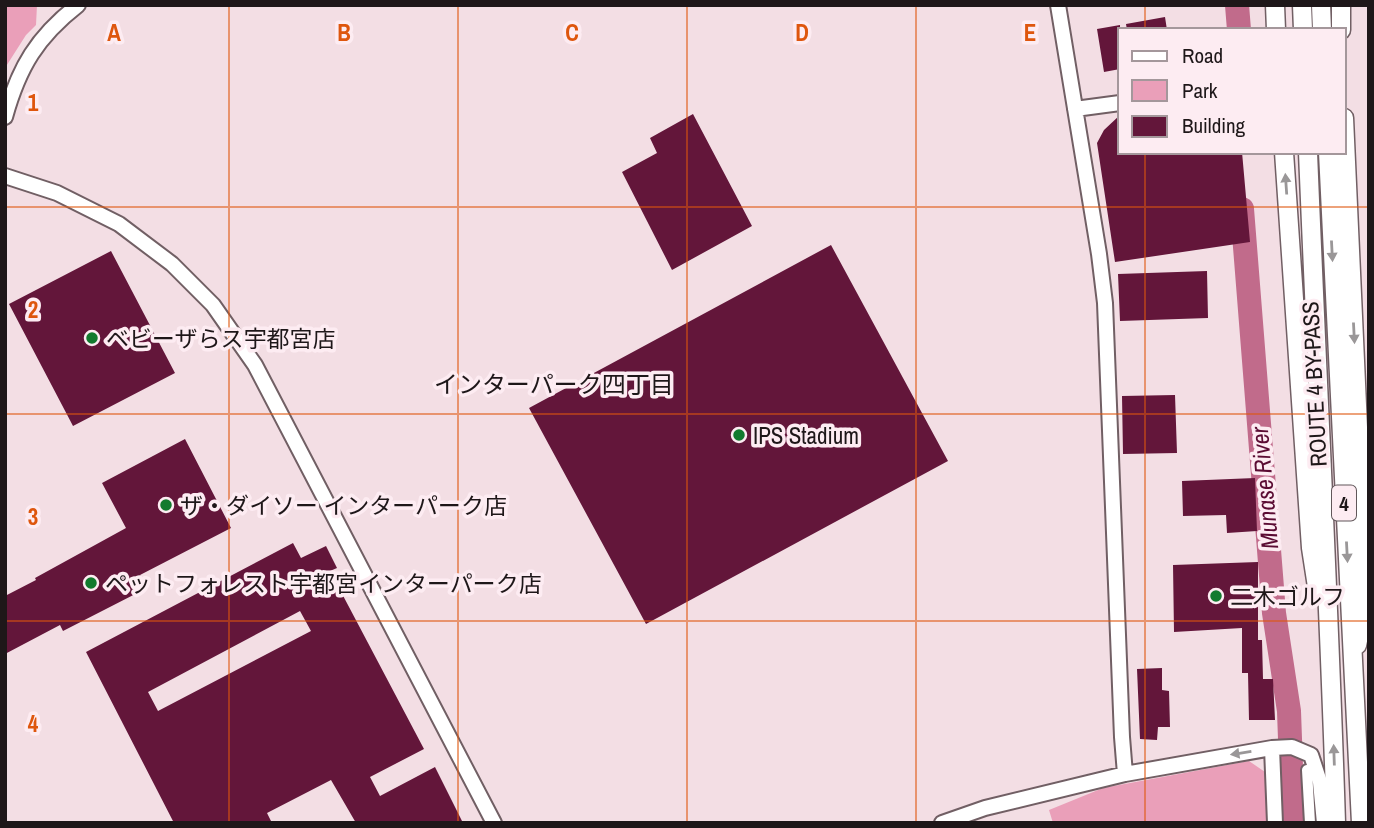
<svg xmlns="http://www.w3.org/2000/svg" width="1374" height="828" viewBox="0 0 1374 828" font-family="'Archivo Narrow','Noto Sans JP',sans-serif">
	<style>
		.green { fill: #ea9fb9 }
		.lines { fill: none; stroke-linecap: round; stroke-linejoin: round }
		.river { stroke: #c16b8b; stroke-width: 24 }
		.building { fill: #63163a; fill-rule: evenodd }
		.minor-casing { stroke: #715f64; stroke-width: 14 }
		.tertiary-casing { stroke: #715f64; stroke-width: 18 }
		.trunk-casing { stroke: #715f64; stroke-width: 21 }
		.minor { stroke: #fff; stroke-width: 10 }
		.tertiary { stroke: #fff; stroke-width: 14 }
		.trunk { stroke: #fff; stroke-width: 18 }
		.oneway { fill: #9a9798 }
		.grid { fill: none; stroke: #de560d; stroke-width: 2; stroke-opacity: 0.55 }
		.poi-dot { fill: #127a2e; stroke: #fdecf2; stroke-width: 2.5 }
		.labels { text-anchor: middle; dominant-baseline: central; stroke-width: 7; stroke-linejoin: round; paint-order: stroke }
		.shield { fill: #fdecf2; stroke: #61575a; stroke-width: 2 }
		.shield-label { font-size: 21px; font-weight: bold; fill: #1e1719 }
		.poi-label { font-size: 23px; fill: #1e1719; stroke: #fdecf2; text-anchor: start }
		.street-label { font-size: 23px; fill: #1e1719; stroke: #fdecf2 }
		.neighbourhood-label { font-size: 24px; fill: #1e1719; stroke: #fdecf2 }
		.water-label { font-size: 24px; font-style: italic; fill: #5b0c33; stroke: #fdecf2 }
		.grid-label { font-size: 23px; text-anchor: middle; font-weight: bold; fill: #de560d; stroke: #fdecf2; stroke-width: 7; stroke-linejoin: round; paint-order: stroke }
	</style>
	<rect width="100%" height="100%" fill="#f3dee4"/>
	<path class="green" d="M 5,5 L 37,5 L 36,25 L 26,35 L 5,68 Z
		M 1249,761 L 1265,772 L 1267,823 L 1053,823 L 1049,810 L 1103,788 Z"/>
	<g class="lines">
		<path class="river" d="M 1237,5 L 1239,30
			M 1242,209 L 1274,613 L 1289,711 L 1293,823"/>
	</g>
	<path class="building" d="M 1165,17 L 1167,30 L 1127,30 L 1126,24 Z
		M 1120,25 L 1120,69 L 1104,72 L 1097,29 Z
		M 693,114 L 752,226 L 672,270 L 622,172 L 657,153 L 650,138 Z
		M 1120,115 L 1120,152 L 1242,152 L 1250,242 L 1115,262 L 1097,143 L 1104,130 Z
		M 831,245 L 948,461 L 646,624 L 529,408 Z
		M 111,251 L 175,373 L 73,426 L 9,304 Z
		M 1207,271 L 1208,318 L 1120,321 L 1118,274 Z
		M 1175,395 L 1177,453 L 1123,454 L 1122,396 Z
		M 185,439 L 231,528 L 140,575 L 147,588 L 63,631 L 60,625 L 5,654 L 5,596 L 36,580 L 35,578 L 126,528 L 102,483 Z
		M 1255,478 L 1257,531 L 1227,533 L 1226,515 L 1183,516 L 1182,481 Z
		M 293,543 L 301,558 L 326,546 L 337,568 L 330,571 L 424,749 L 370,777 L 380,796 L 435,767 L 463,823 L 356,823 L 331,780 L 267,813 L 272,823 L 174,823 L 86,652 ZM 300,611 L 311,631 L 158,711 L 148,692 Z
		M 1258,562 L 1258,640 L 1262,640 L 1263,679 L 1273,679 L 1275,720 L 1249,720 L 1248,673 L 1242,673 L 1242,628 L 1174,632 L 1173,565 Z
		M 1162,668 L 1162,690 L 1169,691 L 1170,727 L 1158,727 L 1157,740 L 1140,739 L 1137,669 Z"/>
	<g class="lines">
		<defs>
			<path id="minor" d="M 1307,770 L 1310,823"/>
			<path id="tertiary" d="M 1075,109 L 1120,103
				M 5,117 C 19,67 37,37 78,5
				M 5,176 L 57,193 L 119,224 L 172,264 L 213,305 L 255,365 L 494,823
				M 1272,748 L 1275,823
				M 1125,774 L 1272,748 L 1292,747 L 1311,755 L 1320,782 L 1324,823
				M 942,823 L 985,808 L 1125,774 L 1122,737 L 1105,303 L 1099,254 L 1058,5"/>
			<path id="trunk" d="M 1275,5 L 1276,30
				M 1302,5 L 1303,30
				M 1321,5 L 1322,30
				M 1341,5 L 1341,30
				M 1344,118 L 1366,604 L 1357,645
				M 1284,152 L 1311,548 L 1317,587
				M 1308,152 C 1317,376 1329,599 1336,823
				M 1328,152 L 1361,823"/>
		</defs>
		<use href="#minor" class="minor-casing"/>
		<use href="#tertiary" class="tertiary-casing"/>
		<use href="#trunk" class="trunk-casing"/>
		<use href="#minor" class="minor"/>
		<use href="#tertiary" class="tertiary"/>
		<use href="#trunk" class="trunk"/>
	</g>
	<defs><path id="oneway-solid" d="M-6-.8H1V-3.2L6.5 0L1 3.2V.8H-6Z" transform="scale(1.75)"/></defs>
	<g class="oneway">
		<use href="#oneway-solid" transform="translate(1286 184) rotate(-94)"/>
		<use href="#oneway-solid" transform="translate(1332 251) rotate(87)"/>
		<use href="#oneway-solid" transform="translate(1354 333) rotate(87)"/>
		<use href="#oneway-solid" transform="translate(1347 552) rotate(87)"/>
		<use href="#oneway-solid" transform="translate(1241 753) rotate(171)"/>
		<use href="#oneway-solid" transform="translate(1334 755) rotate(-92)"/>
	</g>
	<path class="grid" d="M 229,5 L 229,823M 458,5 L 458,823M 687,5 L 687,823M 916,5 L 916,823M 1145,5 L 1145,30M 1145,152 L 1145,823M 5,207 L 1369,207M 5,414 L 1369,414M 5,621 L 1369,621"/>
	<g class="poi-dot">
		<circle cx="92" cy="338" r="7"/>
		<circle cx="739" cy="435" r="7"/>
		<circle cx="166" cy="505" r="7"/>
		<circle cx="91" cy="583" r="7"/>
		<circle cx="1216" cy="596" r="7"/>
	</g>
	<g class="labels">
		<rect class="shield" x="1332" y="485.5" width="24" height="35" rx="5"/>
		<g class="shield-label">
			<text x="1344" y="503">4</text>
		</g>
		<g class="poi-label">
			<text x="106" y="338">ベビーザらス宇都宮店</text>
			<text x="753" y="435">IPS Stadium</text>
			<text x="180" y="505">ザ・ダイソー インターパーク店</text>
			<text x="105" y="583">ペットフォレスト宇都宮インターパーク店</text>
			<text x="1230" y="596">二木ゴルフ</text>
		</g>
		<g class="street-label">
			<text transform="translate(1314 384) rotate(-93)">ROUTE 4 BY-PASS</text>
		</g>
		<g class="neighbourhood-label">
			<text x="554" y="384">インターパーク四丁目</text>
		</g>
		<g class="water-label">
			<text transform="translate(1264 488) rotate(-95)">Munase River</text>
		</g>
	</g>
	<g class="grid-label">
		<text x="114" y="41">A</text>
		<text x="344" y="41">B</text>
		<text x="572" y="41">C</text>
		<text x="802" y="41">D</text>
		<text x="1030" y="41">E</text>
		<text x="33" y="111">1</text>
		<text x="33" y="318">2</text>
		<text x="33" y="525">3</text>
		<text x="33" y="732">4</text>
	</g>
	<rect width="1374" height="828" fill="none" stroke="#1e1719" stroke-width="14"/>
	<rect x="1118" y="28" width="228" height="126" fill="#fdecf2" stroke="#a4979b" stroke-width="2"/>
	<rect x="1132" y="51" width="35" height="10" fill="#ffffff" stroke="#a4979b" stroke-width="2"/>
	<text x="1182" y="63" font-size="21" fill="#1e1719">Road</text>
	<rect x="1132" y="80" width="35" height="21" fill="#ea9fb9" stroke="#a4979b" stroke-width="2"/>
	<text x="1182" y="98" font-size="21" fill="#1e1719">Park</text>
	<rect x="1132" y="116" width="35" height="21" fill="#63163a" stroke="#a4979b" stroke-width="2"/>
	<text x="1182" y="133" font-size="21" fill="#1e1719">Building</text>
</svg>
